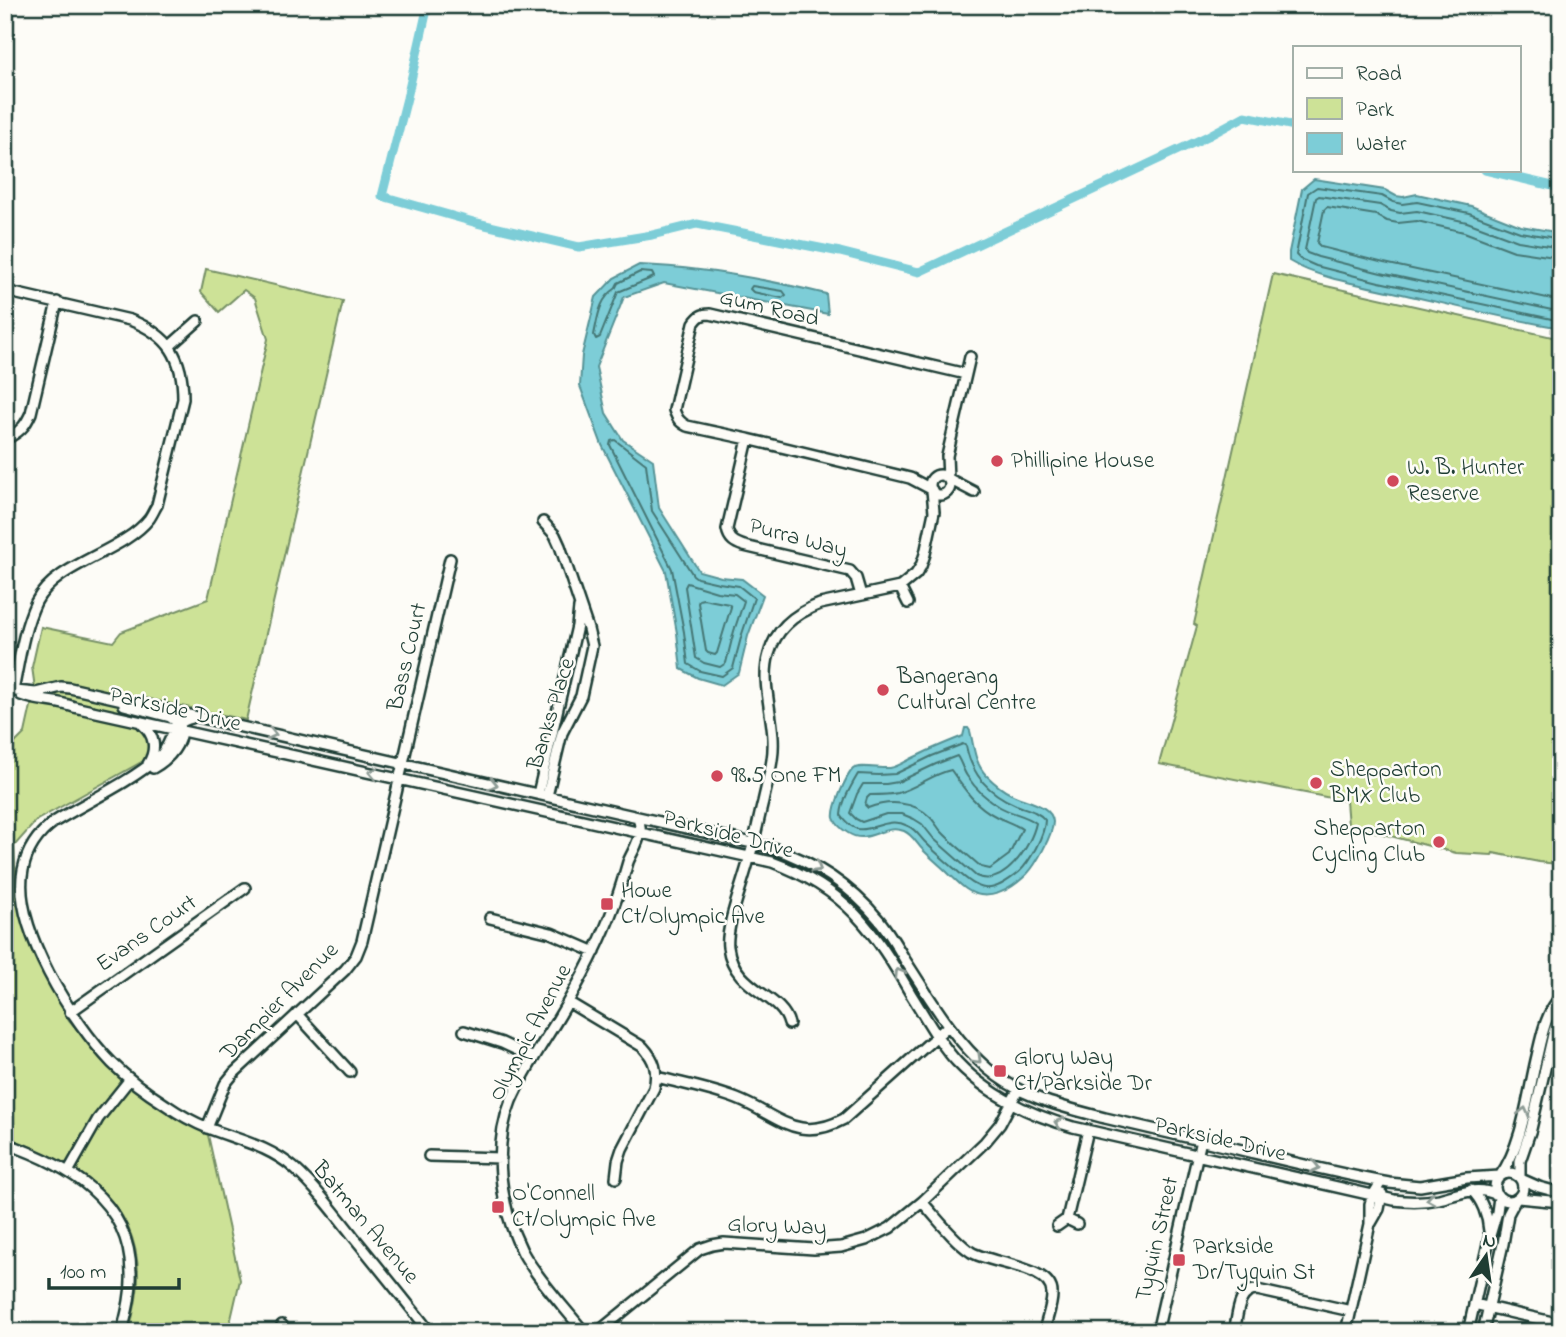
<svg xmlns="http://www.w3.org/2000/svg" width="1566" height="1337" viewBox="0 0 1566 1337" font-family="'Indie Flower',sans-serif">
	<style>
		.green { fill: #cde297; stroke: #769066; stroke-width: 2 }
		.water { fill: #7dcdd7; stroke: #579396; stroke-width: 2 }
		.lines { fill: none; stroke-linecap: round; stroke-linejoin: round }
		.shore { stroke: #457775; stroke-width: 2 }
		.canal { stroke: #7dcdd7; stroke-width: 9 }
		.minor-casing { stroke: #1f3d34; stroke-width: 14 }
		.minor { stroke: #fdfcf7; stroke-width: 9 }
		.oneway { stroke: #8e9c96 }
		.poi-dot { fill: #d1495b; stroke: #fdfcf7; stroke-width: 2.5 }
		.labels { text-anchor: middle; dominant-baseline: central; stroke-width: 5; stroke-linejoin: round; paint-order: stroke }
		.street-label { font-size: 23px; fill: #1f3d34; stroke: #fdfcf7 }
		.poi-label { font-size: 23px; fill: #1f3d34; stroke: #fdfcf7; text-anchor: start }
	</style>
	<rect width="100%" height="100%" fill="#fdfcf7"/>
	<filter id="ink" filterUnits="userSpaceOnUse"><feTurbulence type="fractalNoise" baseFrequency=".0143" numOctaves="2"/><feDisplacementMap in="SourceGraphic" scale="14" xChannelSelector="R" yChannelSelector="G"/><feConvolveMatrix kernelMatrix="1 2 1 2 8 2 1 2 1" color-interpolation-filters="sRGB"/></filter>
	<g filter="url(#ink)">
		<path class="green" d="M 206,269 L 343,301 L 246,720 L 140,697 L 136,726 C 149,734 154,745 145,760 L 37,820 L 14,846 L 16,889 L 38,962 L 69,1020 L 110,1069 L 166,1112 L 208,1135 L 240,1280 L 228,1332 L 129,1332 C 133,1314 138,1297 138,1279 C 140,1198 72,1161 5,1137 L 5,753 L 25,733 L 35,688 L 32,667 L 41,627 L 113,642 L 121,632 L 208,599 L 268,339 L 255,298 L 244,290 L 219,312 L 201,292 Z
			M 1273,274 L 1561,339 L 1561,860 L 1557,864 L 1539,862 L 1493,853 L 1492,855 L 1456,853 L 1348,825 L 1346,801 L 1159,764 L 1197,626 L 1194,624 Z"/>
		<path class="water" d="M 1314,179 L 1385,190 L 1396,196 L 1403,197 L 1417,194 L 1471,206 L 1521,226 L 1561,233 L 1561,328 C 1507,319 1455,306 1402,294 C 1368,286 1318,279 1289,261 L 1289,252 L 1302,189 Z
			M 639,265 C 702,267 765,279 826,294 L 828,314 L 664,283 L 624,297 L 596,367 L 606,413 L 623,440 L 653,460 L 659,508 L 699,571 L 721,577 L 742,579 L 763,595 L 748,636 L 739,673 L 722,685 L 698,678 L 681,669 L 677,633 L 666,571 L 602,445 L 580,386 L 582,355 L 596,297 L 614,278 Z
			M 965,728 L 968,728 L 970,731 C 974,746 974,762 986,775 C 993,782 1002,790 1011,794 C 1023,801 1052,804 1053,822 C 1053,834 1036,865 1027,874 C 1011,890 987,904 966,889 C 960,885 955,879 950,875 C 941,866 931,858 923,850 C 916,843 913,835 904,831 C 883,823 868,846 848,833 C 843,830 836,824 834,818 C 832,808 846,776 853,769 C 859,764 881,769 890,768 C 900,766 909,759 919,755 C 933,748 948,742 963,736 Z"/>
		<g class="lines">
			<path class="shore" d="M 1561,239 L 1520,232 L 1469,213 L 1417,202 L 1402,204 L 1393,202 L 1382,196 L 1317,187 L 1308,193 L 1296,255 L 1300,259 L 1316,266 L 1379,282 L 1561,321
				M 1561,248 L 1518,241 L 1467,222 L 1417,211 L 1400,213 L 1391,211 L 1380,205 L 1319,196 L 1316,198 L 1305,250 L 1307,253 L 1318,257 L 1381,273 L 1561,312
				M 1561,258 L 1514,251 L 1464,232 L 1417,221 L 1398,223 L 1387,221 L 1376,215 L 1327,207 L 1324,210 L 1317,243 L 1321,247 L 1384,263 L 1561,301
				M 640,272 L 652,273 L 654,277 L 618,292 L 600,337 L 596,339 L 594,335 C 598,317 599,299 615,289 L 618,283 Z
				M 752,286 L 783,291 L 786,295 L 782,298 L 753,292 L 750,289 Z
				M 615,440 L 646,464 L 652,511 L 693,575 L 697,578 L 719,583 L 739,586 L 754,598 L 742,634 L 733,668 L 722,676 L 700,671 L 688,664 L 684,632 L 672,569 L 610,445 L 611,441 Z
				M 687,583 L 717,592 L 735,594 L 744,601 L 734,631 L 726,663 L 720,667 L 704,663 L 696,658 L 685,587 Z
				M 703,599 L 729,604 L 731,607 L 717,653 L 715,655 L 708,653 L 706,651 L 698,603 L 699,600 Z
				M 963,744 L 966,746 C 972,775 988,793 1016,805 C 1026,809 1038,811 1045,820 C 1045,834 1030,862 1019,872 C 991,895 981,893 955,869 C 946,861 936,853 927,844 C 920,838 917,830 908,826 C 879,812 863,848 841,815 C 842,801 851,786 858,774 L 878,775 L 895,774 L 932,756 Z
				M 957,756 C 961,762 963,770 967,776 C 975,788 988,800 1000,807 C 1012,814 1026,815 1036,823 C 1031,847 1003,889 976,876 L 934,839 L 922,824 L 914,819 L 902,814 L 886,814 L 862,822 L 856,819 L 850,813 L 857,794 L 863,784 L 886,784 L 898,782 L 936,764 Z
				M 951,770 C 964,789 975,806 997,817 C 1005,821 1015,824 1022,829 L 1009,855 L 990,869 L 981,867 C 968,855 953,844 940,830 C 937,826 934,821 930,817 C 914,801 889,800 868,808 L 865,805 L 867,798 L 870,795 C 879,795 889,795 898,793 C 917,788 932,774 951,770 Z"/>
			<path class="canal" d="M 428,5 L 407,98 L 382,196 L 477,223 L 579,247 L 652,235 L 697,224 L 840,252 L 919,272 L 1208,136 L 1245,116 L 1295,126
				M 1485,170 L 1561,188"/>
			<defs>
				<path id="minor" d="M 5,291 L 130,320 C 169,335 183,357 183,399 L 157,505 C 154,510 152,515 149,519 C 122,553 56,563 36,602 C 23,629 19,662 13,691
					M 170,346 L 198,321
					M 11,436 C 22,430 26,424 31,413 L 57,302
					M 748,439 L 727,529 C 729,540 735,543 744,546 L 850,571 L 856,578 L 861,595
					M930 485a10 10 0 1 1 20 0a10 10 0 1 1-20 0Z
					M 948,479 L 947,456 L 970,357
					M 949,479 L 974,492
					M 931,489 L 910,478 L 748,439 L 687,426 C 679,422 677,418 674,410 L 694,323 C 699,316 702,314 710,314 L 966,374
					M 543,522 L 555,535 L 560,546 L 588,629 L 592,646 L 581,696 L 562,733 L 547,796
					M 900,587 L 908,603
					M 5,690 L 36,693 L 61,687 L 70,688 L 770,847 C 812,861 850,885 879,920 C 889,932 897,946 905,960 C 930,998 953,1039 988,1069 C 1022,1098 1063,1107 1105,1118 C 1139,1126 1173,1134 1208,1142 C 1268,1156 1329,1172 1389,1183 L 1420,1186 L 1467,1178 L 1500,1176
					M 21,695 C 39,702 56,700 74,707 L 772,862 C 846,889 874,930 912,996 C 926,1018 939,1043 957,1062 C 989,1096 1030,1115 1073,1127 L 1394,1200 C 1409,1202 1424,1202 1439,1199 C 1459,1194 1477,1185 1497,1195
					M 124,705 L 170,717 L 180,724 C 184,743 169,759 153,768
					M 192,718 C 168,723 174,745 158,758 C 127,784 88,801 54,822 C 38,834 27,849 23,870 C 12,927 73,1023 112,1063 C 128,1079 147,1093 166,1105 C 179,1114 193,1122 208,1128 C 238,1140 269,1146 294,1168 C 317,1189 335,1213 353,1236 C 379,1268 405,1300 430,1332
					M 142,724 C 155,735 157,750 148,764
					M 538,794 L 577,626 L 579,608
					M 490,918 L 551,933 L 595,952
					M 568,1002 L 643,1047 C 655,1060 658,1071 654,1088 L 622,1149 L 618,1161 L 616,1178
					M 70,1012 L 245,888
					M 297,1014 L 350,1072
					M 789,1024 C 782,994 734,991 728,947 C 725,928 744,880 749,859 C 755,840 758,821 763,802 C 766,788 770,774 772,760 C 778,724 759,687 769,654 C 776,628 796,613 820,604 L 900,587 L 916,574 L 921,566 L 925,554 L 934,512 L 932,490
					M 464,1031 L 502,1043 L 534,1058
					M 657,1077 C 683,1084 711,1089 737,1099 C 778,1115 797,1144 844,1119 L 948,1026
					M 207,1128 L 225,1084 L 234,1073 L 345,970 L 356,956 L 362,941 L 450,559
					M 5,1143 C 67,1165 130,1199 131,1273 C 132,1293 127,1312 122,1332
					M 429,1156 L 501,1158
					M 68,1172 L 98,1119 L 130,1079
					M1495 1187a14 14 0 1 1 28 0a14 14 0 1 1-28 0Z
					M 1500,1176 C 1523,1144 1528,1093 1537,1056 C 1542,1034 1546,1013 1561,996
					M 1520,1177 L 1520,1161 L 1531,1129 L 1554,1030 L 1561,1014
					M 1521,1179 L 1539,1187 L 1561,1193
					M 1471,1190 C 1482,1199 1488,1217 1489,1231
					M 1518,1198 L 1561,1202
					M 922,1202 C 937,1218 952,1239 971,1252 C 990,1264 1054,1266 1052,1295 C 1052,1307 1046,1320 1044,1332
					M 1067,1219 L 1088,1130
					M 1371,1223 L 1379,1209 L 1382,1194
					M 1057,1226 L 1067,1219 L 1077,1224
					M 1474,1304 L 1561,1324
					M 282,1325 L 283,1332
					M 584,1332 C 565,1308 536,1277 522,1251 C 500,1207 492,1148 511,1101 C 523,1073 540,1048 556,1022 C 579,984 600,945 615,903 C 620,889 624,876 628,862 C 632,852 639,843 640,832 C 641,828 639,821 638,817
					M 598,1332 L 700,1249 L 712,1245 L 724,1243 L 814,1249 L 841,1247 L 866,1240 L 890,1228 L 922,1202 L 985,1142 L 1000,1124 L 1018,1090
					M 1157,1332 L 1201,1140
					M 1234,1332 C 1238,1316 1237,1290 1257,1290 L 1351,1311
					M 1346,1332 L 1370,1224 L 1370,1204 L 1373,1195 L 1381,1182
					M 1468,1332 L 1489,1239 L 1497,1212 L 1499,1197
					M 1483,1332 L 1503,1244 L 1508,1214 L 1516,1199"/>
			</defs>
			<use href="#minor" class="minor-casing"/>
			<use href="#minor" class="minor"/>
		</g>
		<defs><path id="oneway-chevron" d="M-2-3.5L2.5 0L-2 3.5" fill="none" stroke-width="1.6" stroke-linecap="round" stroke-linejoin="round" transform="scale(1.75)"/></defs>
		<g class="oneway">
			<use href="#oneway-chevron" transform="translate(272 734) rotate(13)"/>
			<use href="#oneway-chevron" transform="translate(373 773) rotate(-168)"/>
			<use href="#oneway-chevron" transform="translate(493 784) rotate(13)"/>
			<use href="#oneway-chevron" transform="translate(817 868) rotate(31)"/>
			<use href="#oneway-chevron" transform="translate(899 973) rotate(-122)"/>
			<use href="#oneway-chevron" transform="translate(977 1059) rotate(44)"/>
			<use href="#oneway-chevron" transform="translate(1524 1112) rotate(-77)"/>
			<use href="#oneway-chevron" transform="translate(1059 1123) rotate(-163)"/>
			<use href="#oneway-chevron" transform="translate(1315 1167) rotate(13)"/>
			<use href="#oneway-chevron" transform="translate(1431 1199) rotate(171)"/>
		</g>
	</g>
	<g class="poi-dot">
		<circle cx="997" cy="461" r="7"/>
		<circle cx="1393" cy="481" r="7"/>
		<circle cx="883" cy="690" r="7"/>
		<circle cx="717" cy="776" r="7"/>
		<circle cx="1316" cy="783" r="7"/>
		<circle cx="1439" cy="842" r="7"/>
		<rect x="600" y="897" width="14" height="14" rx="3.5"/>
		<rect x="993" y="1064" width="14" height="14" rx="3.5"/>
		<rect x="491" y="1200" width="14" height="14" rx="3.5"/>
		<rect x="1172" y="1253" width="14" height="14" rx="3.5"/>
	</g>
	<g class="labels">
		<g class="street-label">
			<text transform="translate(769 309) rotate(13)">Gum Road</text>
			<text transform="translate(798 539) rotate(15)">Purra Way</text>
			<text transform="translate(408 657) rotate(-77)">Bass Court</text>
			<text transform="translate(175 710) rotate(13)">Parkside Drive</text>
			<text transform="translate(552 714) rotate(-73)">Banks Place</text>
			<text transform="translate(728 835) rotate(15)">Parkside Drive</text>
			<text transform="translate(147 934) rotate(-35)">Evans Court</text>
			<text transform="translate(280 1002) rotate(-45)">Dampier Avenue</text>
			<text transform="translate(531 1033) rotate(-62)">Olympic Avenue</text>
			<text transform="translate(1220 1140) rotate(13)">Parkside Drive</text>
			<text transform="translate(365 1223) rotate(50)">Batman Avenue</text>
			<text transform="translate(777 1227) rotate(2)">Glory Way</text>
			<text transform="translate(1158 1239) rotate(-77)">Tyquin Street</text>
		</g>
		<g class="poi-label">
			<text x="1011" y="461">Phillipine House</text>
			<text x="1407" y="468">W. B. Hunter<tspan x="1407" dy="26">Reserve</tspan></text>
			<text x="897" y="677">Bangerang<tspan x="897" dy="26">Cultural Centre</tspan></text>
			<text x="1330" y="770">Shepparton<tspan x="1330" dy="26">BMX Club</tspan></text>
			<text x="731" y="776">98.5 One FM</text>
			<text x="1425" y="829" text-anchor="end">Shepparton<tspan x="1425" dy="26">Cycling Club</tspan></text>
			<text x="621" y="891">Howe<tspan x="621" dy="26">Ct/Olympic Ave</tspan></text>
			<text x="1014" y="1058">Glory Way<tspan x="1014" dy="26">Ct/Parkside Dr</tspan></text>
			<text x="512" y="1194">O'Connell<tspan x="512" dy="26">Ct/Olympic Ave</tspan></text>
			<text x="1193" y="1247">Parkside<tspan x="1193" dy="26">Dr/Tyquin St</tspan></text>
		</g>
	</g>
	<rect width="1566" height="1337" fill="none" stroke="#fdfcf7" stroke-width="28"/>
	<rect x="14" y="14" width="1538" height="1309" fill="none" stroke="#1f3d34" stroke-width="2.5" filter="url(#ink)"/>
	<rect x="1293" y="46" width="228" height="126" fill="#fdfcf7" stroke="#a4b0a9" stroke-width="2"/>
	<rect x="1307" y="68" width="35" height="10" fill="#fdfcf7" stroke="#a4b0a9" stroke-width="2"/>
	<text x="1356" y="80" font-size="21" fill="#1f3d34">Road</text>
	<rect x="1307" y="98" width="35" height="21" fill="#cde297" stroke="#a4b0a9" stroke-width="2"/>
	<text x="1356" y="116" font-size="21" fill="#1f3d34">Park</text>
	<rect x="1307" y="133" width="35" height="21" fill="#7dcdd7" stroke="#a4b0a9" stroke-width="2"/>
	<text x="1356" y="150" font-size="21" fill="#1f3d34">Water</text>
	<g transform="translate(1486 1256) rotate(13)" stroke="#fdfcf7" stroke-width="5" paint-order="stroke">
	<path d="M0-5L12 26L0 18L-12 26Z" fill="#1f3d34"/>
	<text y="-10" font-size="19" font-weight="bold" text-anchor="middle" fill="#1f3d34">N</text>
	</g>
	<path d="M49 1278v10h130v-10" fill="none" stroke="#1f3d34" stroke-width="3.5"/>
	<text x="60" y="1278" font-size="21" fill="#1f3d34" stroke="#fdfcf7" stroke-width="5" paint-order="stroke">100 m</text>
</svg>
